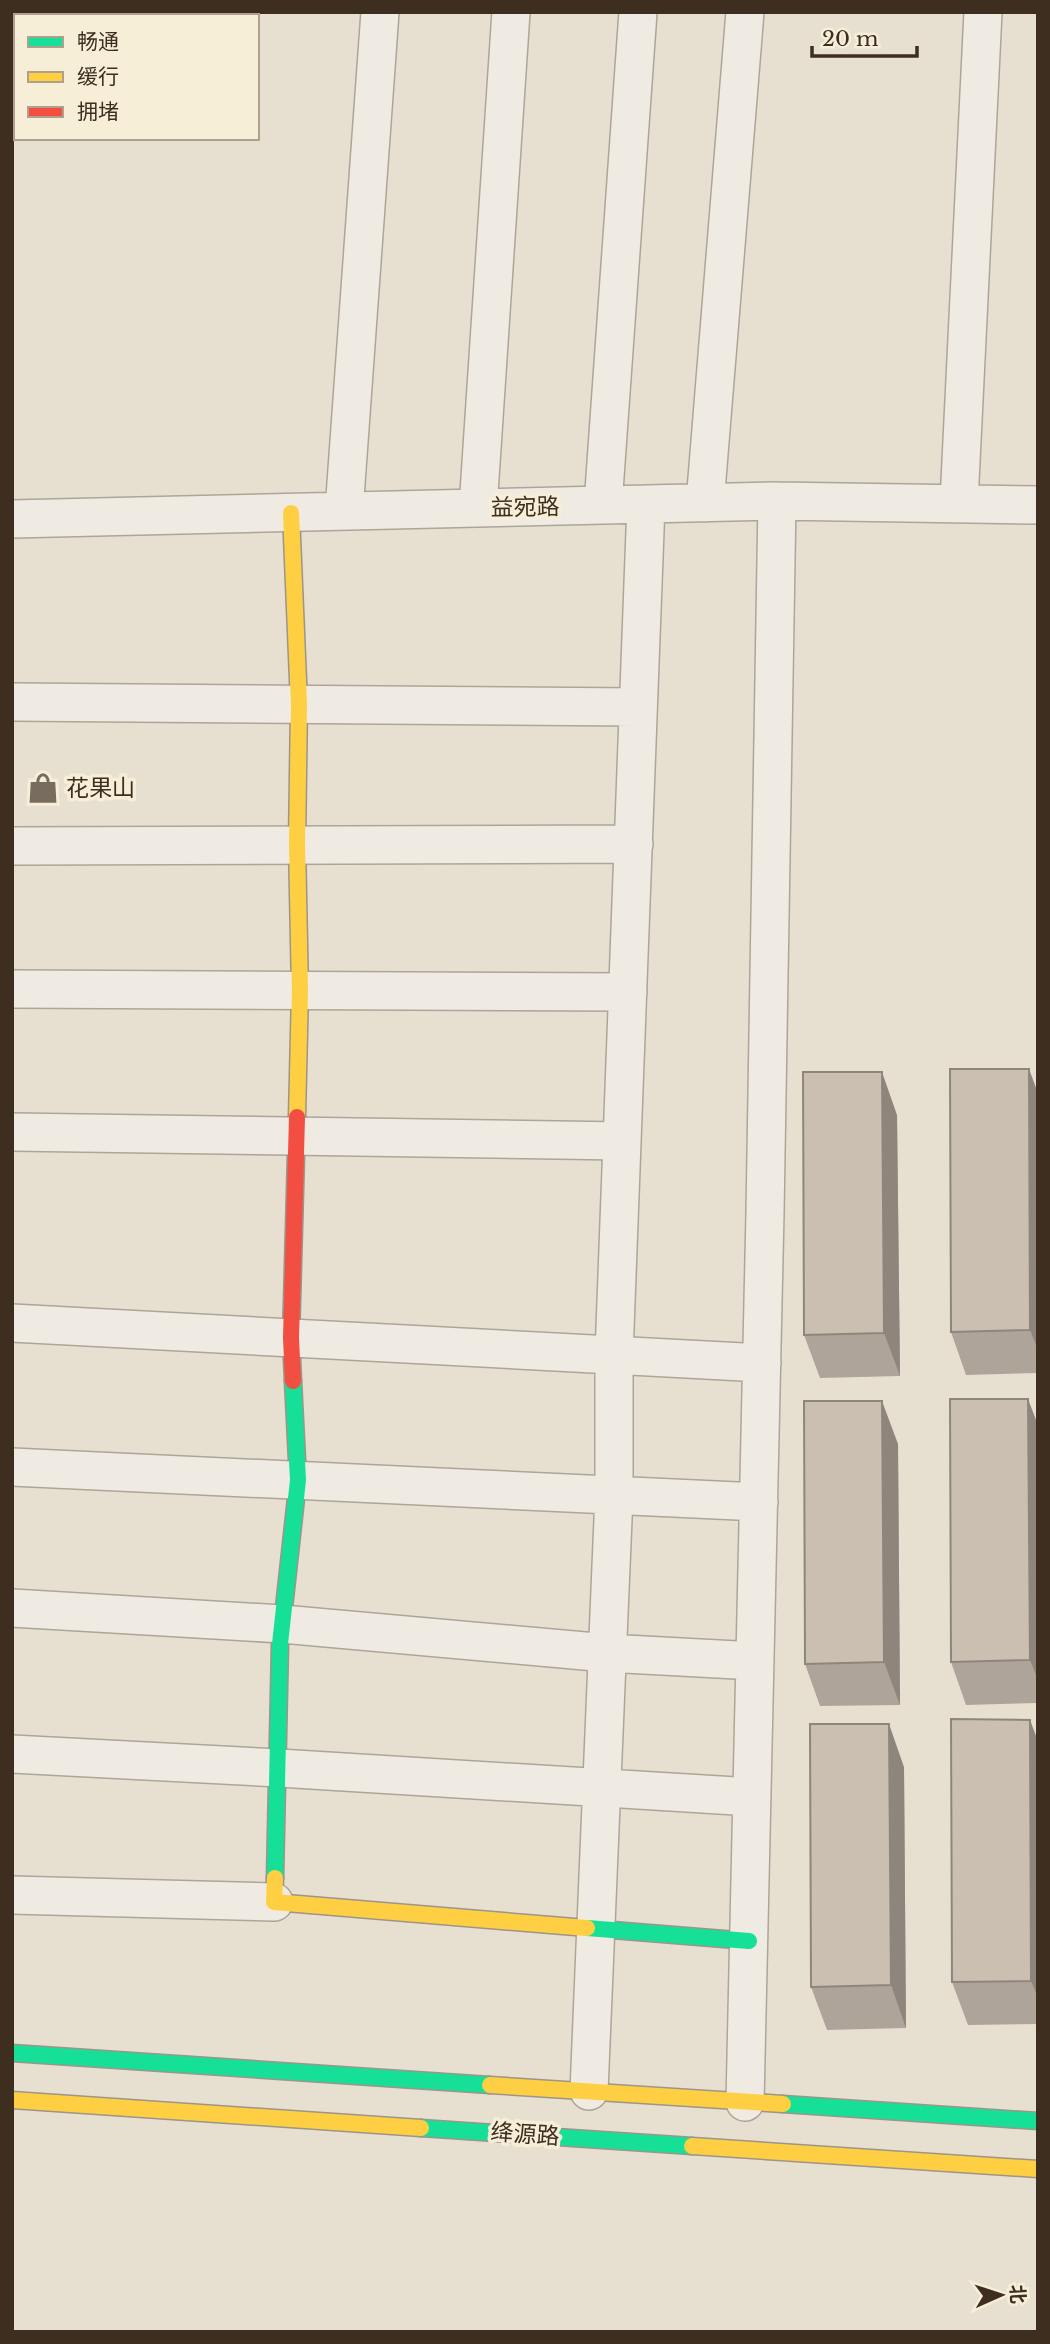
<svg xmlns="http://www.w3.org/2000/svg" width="1050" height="2344" viewBox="0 0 1050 2344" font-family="'Libre Baskerville','Noto Sans SC',serif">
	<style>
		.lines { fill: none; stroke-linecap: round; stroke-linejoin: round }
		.street-casing { stroke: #ada599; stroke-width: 40 }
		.fast-casing { stroke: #9c958a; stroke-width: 19 }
		.slow-casing { stroke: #9c958a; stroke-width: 19 }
		.jam-casing { stroke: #9c958a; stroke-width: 19 }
		.street { stroke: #efebe3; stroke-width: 37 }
		.fast { stroke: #16e098; stroke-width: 16 }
		.slow { stroke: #ffcf43; stroke-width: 16 }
		.jam { stroke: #f24e42; stroke-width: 16 }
		.wall { fill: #afa499 }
		.shaded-wall { fill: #8e867d }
		.building { fill: #cbbfb2; stroke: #8e867d; stroke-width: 2 }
		.labels { text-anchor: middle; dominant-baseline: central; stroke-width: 7; stroke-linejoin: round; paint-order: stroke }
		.street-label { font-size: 23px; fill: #3d2e20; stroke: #f7eed8 }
		.poi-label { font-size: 23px; fill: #3d2e20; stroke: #f7eed8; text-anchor: start }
	</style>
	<rect width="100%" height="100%" fill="#e7e0d1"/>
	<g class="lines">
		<defs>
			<path id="street" d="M 959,502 L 983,12
				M 705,503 L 745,12
				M 603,505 L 638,12
				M 478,508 L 511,12
				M 344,511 L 380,12
				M 12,519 L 777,501 L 1038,505
				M 12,702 L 638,707
				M 12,846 L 634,844
				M 12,989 L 628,992
				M 12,1132 L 622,1141
				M 12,1323 L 762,1363
				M 12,1467 L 759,1502
				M 12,1608 L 282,1624 L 607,1653 L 755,1661
				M 12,1754 L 279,1768 L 752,1797
				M 12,1895 L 274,1902
				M 589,2091 L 614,1495 L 614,1355 L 646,504
				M 745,2102 L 765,1213 L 777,501"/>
			<path id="fast" d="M 275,1878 L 280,1644 L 298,1480 L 293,1381
				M 587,1928 L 749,1941
				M 12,2053 L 490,2085
				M 783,2104 L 1038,2121
				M 421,2128 L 692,2146"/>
			<path id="slow" d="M 291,513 L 299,704 L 297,845 L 300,991 L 297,1117
				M 275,1878 L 274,1902 L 587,1928
				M 490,2085 L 783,2104
				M 12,2100 L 421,2128
				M 692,2146 L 1038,2169"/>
			<path id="jam" d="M 293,1381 L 291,1338 L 297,1117"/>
		</defs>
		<use href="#street" class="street-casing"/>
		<use href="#fast" class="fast-casing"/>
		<use href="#slow" class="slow-casing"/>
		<use href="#jam" class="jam-casing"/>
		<use href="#street" class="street"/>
		<use href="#fast" class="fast"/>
		<use href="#slow" class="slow"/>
		<use href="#jam" class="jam"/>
	</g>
	<path class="wall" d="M 1038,1093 L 1038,1373 L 966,1375 L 951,1332 Z
		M 897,1115 L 900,1376 L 820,1378 L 804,1335 Z
		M 1038,1425 L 1038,1703 L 966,1705 L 951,1662 Z
		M 898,1444 L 900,1705 L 820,1706 L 805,1664 Z
		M 1038,1741 L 1038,2024 L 968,2025 L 952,1982 Z
		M 904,1767 L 906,2028 L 827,2030 L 811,1987 Z"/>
	<path class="shaded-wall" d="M 1029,1069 L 1038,1093 L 1038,1350 L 1030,1330 Z
		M 882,1072 L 897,1115 L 900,1376 L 884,1333 Z
		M 1028,1399 L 1038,1425 L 1038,1680 L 1030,1660 Z
		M 882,1401 L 898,1444 L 900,1705 L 884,1662 Z
		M 1030,1720 L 1038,1741 L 1038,1998 L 1031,1981 Z
		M 889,1724 L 904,1767 L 906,2028 L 891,1985 Z"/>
	<path class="building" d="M 950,1069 L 1029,1069 L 1030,1330 L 951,1332 Z
		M 803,1072 L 882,1072 L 884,1333 L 804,1335 Z
		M 950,1399 L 1028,1399 L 1030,1660 L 951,1662 Z
		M 804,1401 L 882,1401 L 884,1662 L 805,1664 Z
		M 951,1719 L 1030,1720 L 1031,1981 L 952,1982 Z
		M 810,1724 L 889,1724 L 891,1985 L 811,1987 Z"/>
	<defs>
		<symbol id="shop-bare" viewBox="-9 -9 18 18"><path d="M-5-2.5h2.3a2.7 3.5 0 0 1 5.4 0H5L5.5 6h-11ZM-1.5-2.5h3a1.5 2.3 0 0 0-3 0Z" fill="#786c5e" stroke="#f7eed8" stroke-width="2.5" paint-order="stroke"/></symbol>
	</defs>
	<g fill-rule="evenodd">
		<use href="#shop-bare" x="21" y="766" width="44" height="44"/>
	</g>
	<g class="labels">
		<g class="street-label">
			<text transform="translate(525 507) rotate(-1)">益宛路</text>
			<text transform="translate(525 2134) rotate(4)">绛源路</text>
		</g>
		<g class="poi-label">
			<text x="66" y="788">花果山</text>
		</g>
	</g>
	<rect width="1050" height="2344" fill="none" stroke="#3d2e20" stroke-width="28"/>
	<rect x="14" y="14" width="245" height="126" fill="#f7eed8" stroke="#ada18e" stroke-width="2"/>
	<rect x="28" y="37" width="35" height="10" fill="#16e098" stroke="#ada18e" stroke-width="2"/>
	<text x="77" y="49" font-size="21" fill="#3d2e20">畅通</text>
	<rect x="28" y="72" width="35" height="10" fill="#ffcf43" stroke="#ada18e" stroke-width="2"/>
	<text x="77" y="84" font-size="21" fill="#3d2e20">缓行</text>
	<rect x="28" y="107" width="35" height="10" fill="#f24e42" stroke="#ada18e" stroke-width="2"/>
	<text x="77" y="119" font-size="21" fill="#3d2e20">拥堵</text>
	<g transform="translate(1001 2295) rotate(87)" stroke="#f7eed8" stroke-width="5" paint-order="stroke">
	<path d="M0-5L12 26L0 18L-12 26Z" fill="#3d2e20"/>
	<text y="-10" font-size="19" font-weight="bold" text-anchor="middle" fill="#3d2e20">北</text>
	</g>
	<path d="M812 46v10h105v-10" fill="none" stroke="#3d2e20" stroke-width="3.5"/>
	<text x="822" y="46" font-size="21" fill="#3d2e20" stroke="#f7eed8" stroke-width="5" paint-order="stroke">20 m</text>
</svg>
